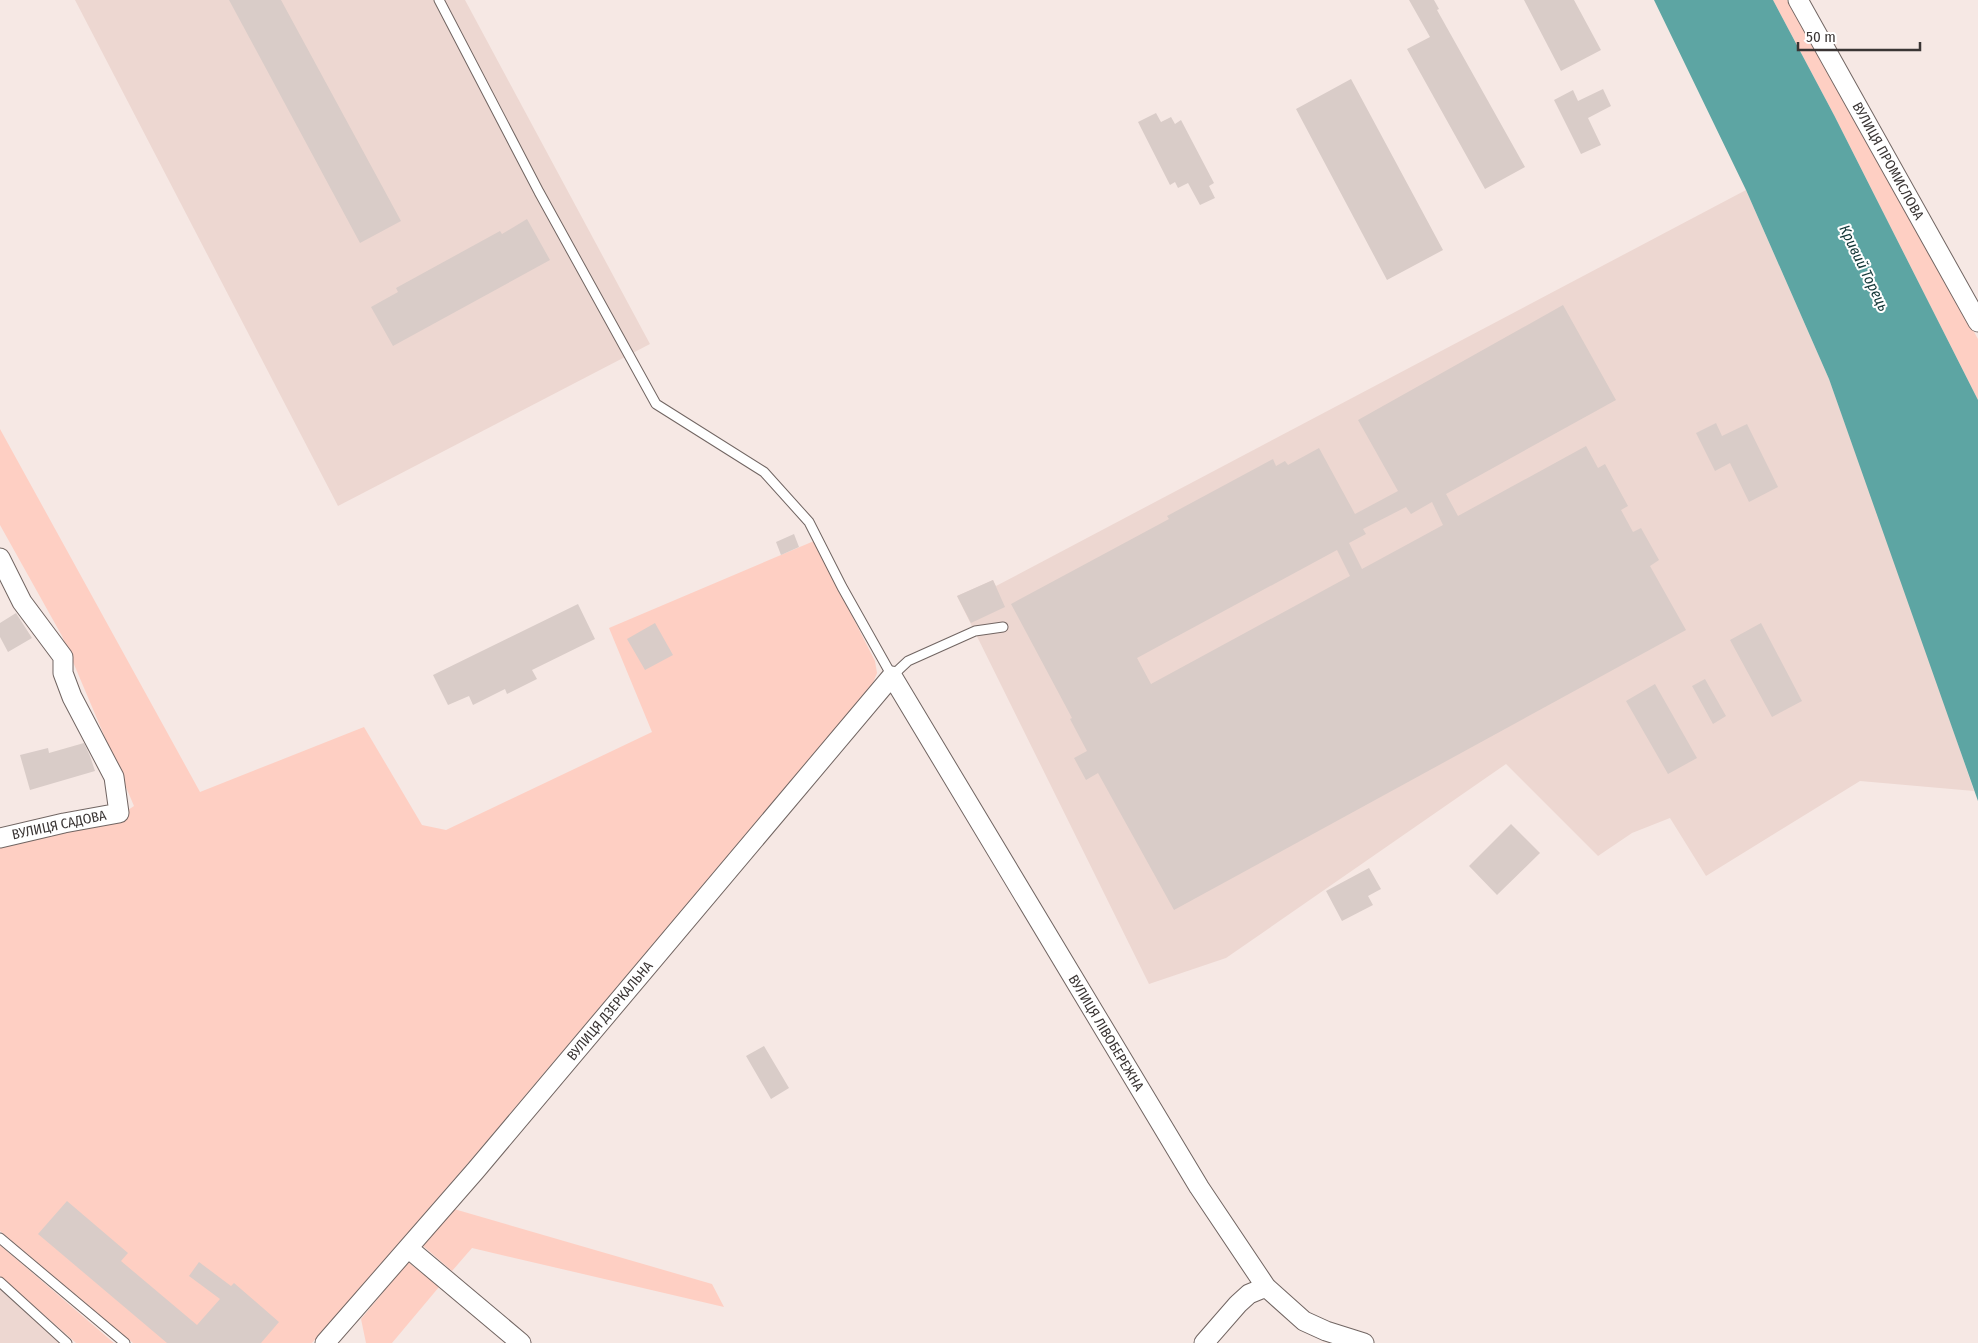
<svg xmlns="http://www.w3.org/2000/svg" width="1978" height="1343" viewBox="0 0 1978 1343" font-family="'Fira Sans Condensed',sans-serif">
	<style>
		.built { fill: #edd7d1 }
		.green { fill: #fecfc3 }
		.water { fill: #5da5a3 }
		.building { fill: #d9ccc8; fill-rule: evenodd }
		.lines { fill: none; stroke-linecap: round; stroke-linejoin: round }
		.service-casing { stroke: #716562; stroke-width: 11 }
		.minor-casing { stroke: #716562; stroke-width: 21 }
		.service { stroke: #fff; stroke-width: 9 }
		.minor { stroke: #fff; stroke-width: 19 }
		.labels { text-anchor: middle; dominant-baseline: central; stroke-width: 4; stroke-linejoin: round; paint-order: stroke }
		.street-label { font-size: 14px; fill: #3a3534; stroke: #fff }
		.water-label { font-size: 15px; font-style: italic; fill: #113535; stroke: #fff }
	</style>
	<rect width="100%" height="100%" fill="#f6e8e4"/>
	<path class="built" d="M 75,0 L 465,0 L 650,344 L 338,506 Z
		M 1746,190 L 1829,379 L 1919,629 L 1974,791 L 1860,781 L 1706,876 L 1670,818 L 1632,833 L 1598,856 L 1506,764 L 1226,958 L 1149,984 L 957,596 L 993,580 L 996,586 Z
		M 0,1289 L 60,1343 L 0,1343 Z"/>
	<path class="green" d="M 1773,0 L 1787,0 L 1978,339 L 1978,400 L 1834,115 Z
		M 0,429 L 200,792 L 364,727 L 422,825 L 446,830 L 652,732 L 609,628 L 814,541 L 875,661 L 877,673 L 873,683 L 469,1162 L 312,1343 L 133,1343 L 0,1231 L 0,843 L 119,816 L 134,806 L 62,636 L 0,525 Z
		M 454,1209 L 712,1284 L 724,1307 L 472,1248 L 452,1271 L 422,1245 Z
		M 0,1245 L 114,1343 L 76,1343 L 0,1276 Z
		M 408,1262 L 439,1287 L 392,1343 L 366,1343 L 361,1319 Z"/>
	<path class="water" d="M 1654,0 L 1773,0 L 1834,115 L 1978,400 L 1978,801 L 1829,379 L 1746,190 Z"/>
	<path class="building" d="M 229,0 L 281,0 L 401,221 L 360,243 Z
		M 1409,0 L 1434,0 L 1439,9 L 1437,10 L 1525,167 L 1485,189 L 1407,49 L 1430,37 Z
		M 1524,0 L 1574,0 L 1601,50 L 1561,71 Z
		M 1351,79 L 1443,250 L 1387,280 L 1296,109 Z
		M 1603,89 L 1611,106 L 1588,118 L 1601,145 L 1581,154 L 1554,100 L 1573,90 L 1578,101 Z
		M 1156,113 L 1161,122 L 1171,117 L 1175,124 L 1181,120 L 1214,183 L 1209,186 L 1215,198 L 1200,205 L 1188,183 L 1178,188 L 1175,182 L 1170,185 L 1138,122 Z
		M 527,219 L 550,260 L 393,346 L 371,307 L 398,292 L 396,288 L 500,231 L 502,234 Z
		M 1563,305 L 1616,400 L 1446,494 L 1458,516 L 1586,446 L 1598,468 L 1605,464 L 1628,506 L 1621,510 L 1633,532 L 1641,528 L 1659,560 L 1650,566 L 1686,630 L 1174,910 L 1098,773 L 1086,780 L 1074,758 L 1087,751 L 1070,719 L 1072,718 L 1011,604 L 1169,519 L 1167,516 L 1273,459 L 1276,466 L 1285,461 L 1288,465 L 1319,448 L 1355,514 L 1398,491 L 1358,420 ZM 1432,502 L 1443,525 L 1362,569 L 1349,543 L 1366,534 L 1363,529 L 1406,507 L 1411,514 ZM 1337,550 L 1350,576 L 1151,684 L 1137,658 Z
		M 1716,423 L 1722,436 L 1747,424 L 1778,487 L 1749,502 L 1730,463 L 1715,471 L 1696,433 Z
		M 794,534 L 799,547 L 781,555 L 776,542 Z
		M 993,580 L 1005,607 L 971,623 L 957,596 Z
		M 578,604 L 595,639 L 532,670 L 537,679 L 507,694 L 505,689 L 473,705 L 469,696 L 448,705 L 433,675 Z
		M 16,613 L 32,638 L 8,652 L 0,637 L 0,623 Z
		M 655,623 L 673,655 L 645,670 L 627,639 Z
		M 1761,623 L 1802,701 L 1772,717 L 1730,640 Z
		M 1705,679 L 1726,716 L 1713,724 L 1692,686 Z
		M 1655,684 L 1697,758 L 1668,774 L 1626,701 Z
		M 84,743 L 90,756 L 95,771 L 30,790 L 20,755 L 48,748 L 49,753 Z
		M 1511,824 L 1540,853 L 1497,895 L 1469,866 Z
		M 1369,868 L 1381,889 L 1368,896 L 1373,905 L 1342,921 L 1326,891 Z
		M 764,1046 L 789,1088 L 771,1099 L 746,1056 Z
		M 67,1201 L 128,1253 L 121,1261 L 197,1325 L 220,1299 L 189,1276 L 199,1262 L 231,1286 L 234,1283 L 279,1322 L 261,1343 L 167,1343 L 38,1234 Z"/>
	<g class="lines">
		<defs>
			<path id="service" d="M 439,0 L 539,192 L 656,404 L 764,472 L 809,522 L 842,587 L 892,676 L 908,661 L 975,631 L 1003,627
				M 0,1238 L 125,1343
				M 0,1282 L 67,1343"/>
			<path id="minor" d="M 1798,0 L 1978,322
				M 0,558 L 22,602 L 63,657 L 63,673 L 72,697 L 114,777 L 119,813 L 64,823 L 0,838
				M 408,1248 L 521,1343
				M 325,1343 L 476,1170 L 892,676 L 1199,1187 L 1266,1287 L 1304,1321 L 1326,1331 L 1364,1343
				M 1204,1343 L 1238,1304 L 1249,1294 L 1266,1287"/>
		</defs>
		<use href="#service" class="service-casing"/>
		<use href="#minor" class="minor-casing"/>
		<use href="#service" class="service"/>
		<use href="#minor" class="minor"/>
	</g>
	<g class="labels">
		<g class="street-label">
			<text transform="translate(1888 161) rotate(61)">ВУЛИЦЯ ПРОМИСЛОВА</text>
			<text transform="translate(59 825) rotate(-12)">ВУЛИЦЯ САДОВА</text>
			<text transform="translate(610 1011) rotate(-50)">ВУЛИЦЯ ДЗЕРКАЛЬНА</text>
			<text transform="translate(1106 1033) rotate(59)">ВУЛИЦЯ ЛІВОБЕРЕЖНА</text>
		</g>
		<g class="water-label">
			<text transform="translate(1864 268) rotate(64)">Кривий Торець</text>
		</g>
	</g>
	<path d="M1798 42v8h122v-8" fill="none" stroke="#3a3534" stroke-width="2.5"/>
	<text x="1806" y="42" font-size="15" fill="#3a3534" stroke="#ffffff" stroke-width="4" paint-order="stroke">50 m</text>
</svg>
